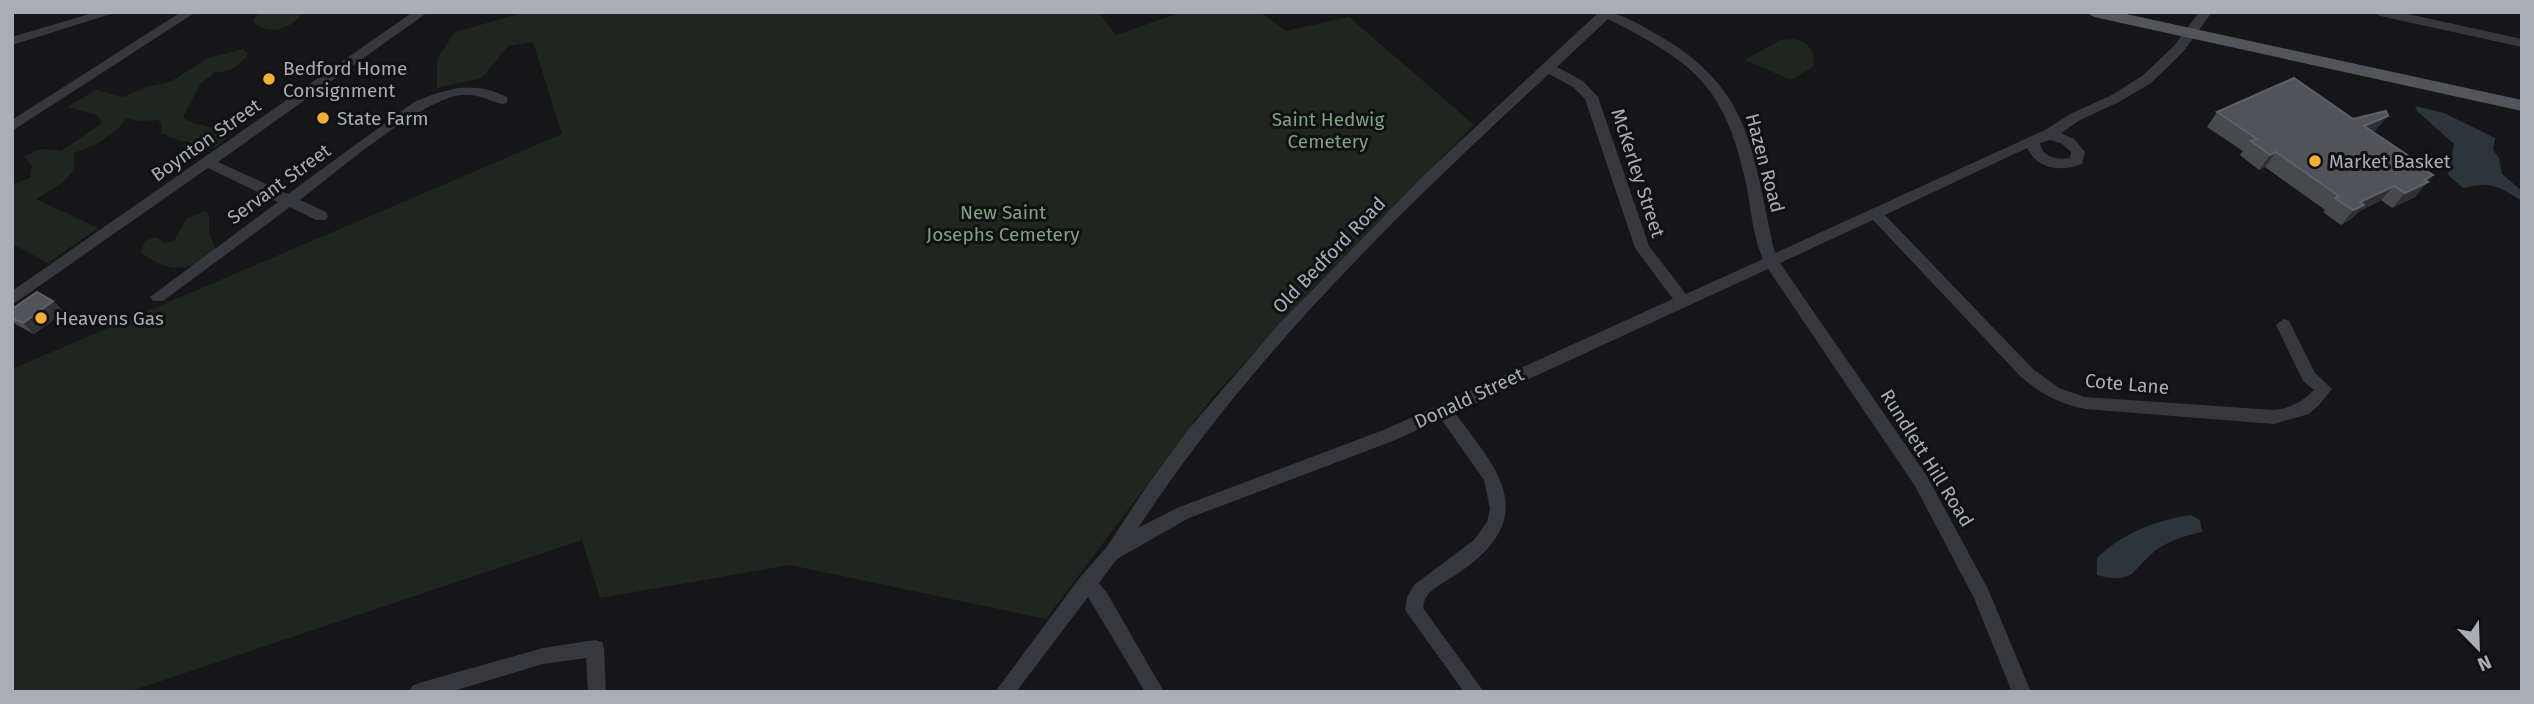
<svg xmlns="http://www.w3.org/2000/svg" width="2534" height="704" viewBox="0 0 2534 704" font-family="'Fira Sans',sans-serif">
	<style>
		.green { fill: #1e261f }
		.water { fill: #2c353c }
		.lines { fill: none; stroke-linecap: round; stroke-linejoin: round }
		.minor { fill: #37383d; fill-rule: evenodd }
		.major { fill: #53555c; fill-rule: evenodd }
		.wall { fill: #47494d }
		.shaded-wall { fill: #2f3033 }
		.building { fill: #525359; stroke: #5f6168; stroke-width: 2 }
		.poi-dot { fill: #f2b134; stroke: #111113; stroke-width: 2.5 }
		.labels { text-anchor: middle; dominant-baseline: central; stroke-width: 6; stroke-linejoin: round; paint-order: stroke }
		.poi-label { font-size: 19px; fill: #a8adb8; stroke: #111113; text-anchor: start }
		.park-label { font-size: 19px; fill: #7fa381; stroke: #111113 }
		.street-label { font-size: 19px; fill: #a8adb8; stroke: #111113 }
	</style>
	<rect width="100%" height="100%" fill="#161618"/>
	<path class="green" d="M 259,12 L 303,12 C 291,30 269,36 253,22 Z
		M 526,12 L 1098,12 L 1116,35 L 1182,12 L 1260,12 L 1286,31 L 1349,17 L 1474,125 L 1313,288 L 1212,398 L 1046,619 L 790,565 L 600,598 L 582,540 L 128,692 L 12,692 L 12,369 L 562,134 L 533,42 L 508,46 L 482,78 L 437,88 L 437,59 L 455,32 Z
		M 1795,39 C 1809,42 1816,53 1813,67 L 1791,80 L 1745,60 L 1780,40 Z
		M 243,49 L 248,54 C 239,66 230,73 215,72 L 200,84 L 183,117 C 196,128 217,124 228,137 L 214,148 L 191,150 L 186,145 L 189,141 L 180,141 L 161,133 L 162,125 L 158,120 L 140,121 L 126,118 L 119,128 L 97,144 L 74,153 L 74,170 L 61,184 L 36,199 L 98,228 L 48,263 L 12,244 L 12,185 L 30,178 L 32,166 L 24,156 L 41,149 L 61,151 L 101,124 L 98,115 L 67,107 L 96,90 L 123,97 L 146,87 L 170,82 L 208,58 Z
		M 205,211 L 209,216 L 209,233 L 216,249 C 189,274 169,273 140,252 L 145,241 L 156,237 L 165,243 L 174,241 L 187,218 Z"/>
	<path class="water" d="M 2415,106 L 2444,113 L 2495,138 L 2493,150 L 2499,158 L 2502,174 L 2522,191 L 2522,201 C 2499,186 2490,181 2463,188 L 2448,175 L 2454,144 L 2417,111 Z
		M 2191,515 L 2200,520 L 2202,532 C 2185,536 2171,540 2156,550 C 2131,570 2135,585 2097,575 L 2097,558 C 2122,533 2157,520 2191,515 Z"/>
	<g class="lines">
		<path class="minor" d="M 96,12 L 117,12 L 12,45 L 12,37 Z
			M 181,12 L 196,12 L 12,131 L 12,120 Z
			M 413,12 L 428,12 L 218,162 L 288,194 L 414,102 C 447,88 474,80 507,97 L 507,103 L 502,104 C 487,100 477,93 461,95 C 418,101 337,172 300,200 L 326,212 L 328,216 L 326,220 L 316,220 L 290,207 L 163,301 L 153,301 L 150,297 L 278,202 L 208,168 L 12,305 L 12,291 Z
			M 1599,12 C 1622,12 1638,24 1658,35 C 1755,90 1752,156 1775,253 L 2047,129 L 2070,114 L 2110,96 L 2142,76 L 2174,46 L 2199,12 L 2212,12 L 2183,52 L 2151,83 L 2119,102 L 2080,120 L 2061,133 L 2074,139 L 2085,152 L 2082,164 C 2061,172 2038,170 2027,148 L 1885,215 L 2033,369 L 2059,388 L 2085,397 L 2274,410 C 2291,408 2302,402 2314,390 L 2303,381 L 2276,325 L 2284,319 L 2289,321 L 2315,373 L 2332,389 L 2319,405 L 2309,414 L 2274,424 L 2085,409 C 2060,404 2041,394 2021,377 L 1873,220 L 1780,263 L 1927,476 L 1988,589 L 2031,692 L 2012,692 L 1974,598 L 1915,486 L 1768,269 L 1455,413 C 1489,460 1537,506 1478,558 C 1463,572 1445,580 1429,593 L 1425,599 L 1423,608 L 1484,692 L 1464,692 L 1405,610 L 1407,597 L 1414,585 L 1474,540 L 1487,522 L 1490,509 L 1484,480 L 1441,419 L 1398,439 L 1189,518 L 1117,559 L 1099,583 L 1107,593 L 1164,692 L 1145,692 L 1088,597 L 1016,692 L 995,692 L 1081,576 L 1106,548 L 1146,487 L 1187,431 L 1278,325 L 1424,175 ZM 1608,19 C 1692,62 1724,84 1745,179 C 1751,205 1752,235 1763,259 L 1686,294 L 1649,246 L 1598,97 L 1583,81 L 1557,67 ZM 1549,74 L 1573,87 L 1585,99 L 1635,248 L 1673,299 L 1386,429 L 1177,508 L 1138,528 C 1250,357 1399,212 1549,74 ZM 2050,140 L 2061,143 L 2071,152 L 2070,158 C 2058,160 2042,158 2040,143 Z
			M 2374,12 L 2399,12 L 2522,39 L 2522,47 L 2380,16 Z
			M 595,640 L 602,642 L 604,648 L 606,692 L 588,692 L 586,658 L 543,664 L 450,692 L 410,692 L 412,686 L 419,683 L 543,648 Z"/>
		<path class="major" d="M 2086,12 L 2117,12 L 2522,100 L 2522,111 L 2094,17 Z"/>
	</g>
	<path class="wall" d="M 2217,112 L 2353,119 L 2376,130 L 2372,132 L 2426,171 L 2427,182 L 2415,197 L 2392,208 L 2381,200 L 2358,212 L 2351,219 L 2341,225 L 2323,212 L 2325,210 L 2265,167 L 2259,170 L 2240,155 L 2243,151 L 2207,127 Z
		M 53,301 L 64,312 L 34,334 L 17,325 L 12,321 L 12,309 Z"/>
	<path class="shaded-wall" d="M 2388,116 L 2376,130 L 2352,141 L 2364,126 Z
		M 2276,152 L 2265,167 L 2259,170 L 2270,155 Z
		M 2433,175 L 2415,197 L 2392,208 L 2405,193 L 2424,180 Z
		M 2394,186 L 2381,200 L 2358,212 L 2351,219 L 2341,225 L 2360,202 Z
		M 53,301 L 64,312 L 34,334 L 23,323 Z"/>
	<path class="building" d="M 2294,78 L 2353,119 L 2386,111 L 2388,116 L 2364,126 L 2428,169 L 2425,170 L 2433,175 L 2424,180 L 2428,182 L 2405,193 L 2394,186 L 2360,202 L 2364,205 L 2353,210 L 2335,198 L 2339,196 L 2276,152 L 2270,155 L 2251,141 L 2257,139 L 2217,112 Z
		M 37,292 L 53,301 L 23,323 L 12,318 L 12,309 Z"/>
	<g class="poi-dot">
		<circle cx="269" cy="79" r="7"/>
		<circle cx="323" cy="118" r="7"/>
		<circle cx="2315" cy="161" r="7"/>
		<circle cx="41" cy="318" r="7"/>
	</g>
	<g class="labels">
		<g class="poi-label">
			<text x="283" y="68">Bedford Home<tspan x="283" dy="22">Consignment</tspan></text>
			<text x="337" y="118">State Farm</text>
			<text x="2329" y="161">Market Basket</text>
			<text x="55" y="318">Heavens Gas</text>
		</g>
		<g class="park-label">
			<text x="1328" y="119">Saint Hedwig<tspan x="1328" dy="22">Cemetery</tspan></text>
			<text x="1003" y="212">New Saint<tspan x="1003" dy="22">Josephs Cemetery</tspan></text>
		</g>
		<g class="street-label">
			<text transform="translate(206 140) rotate(-35)">Boynton Street</text>
			<text transform="translate(1765 163) rotate(75)">Hazen Road</text>
			<text transform="translate(1638 173) rotate(72)">McKerley Street</text>
			<text transform="translate(279 184) rotate(-36)">Servant Street</text>
			<text transform="translate(1329 255) rotate(-46)">Old Bedford Road</text>
			<text transform="translate(2127 384) rotate(5)">Cote Lane</text>
			<text transform="translate(1469 398) rotate(-25)">Donald Street</text>
			<text transform="translate(1927 458) rotate(58)">Rundlett Hill Road</text>
		</g>
	</g>
	<rect width="2534" height="704" fill="none" stroke="#a8adb8" stroke-width="28"/>
	<g transform="translate(2478 648) rotate(157)" stroke="#111113" stroke-width="5" paint-order="stroke">
	<path d="M0-5L12 26L0 18L-12 26Z" fill="#a8adb8"/>
	<text y="-10" font-size="19" font-weight="bold" text-anchor="middle" fill="#a8adb8">N</text>
	</g>
</svg>
